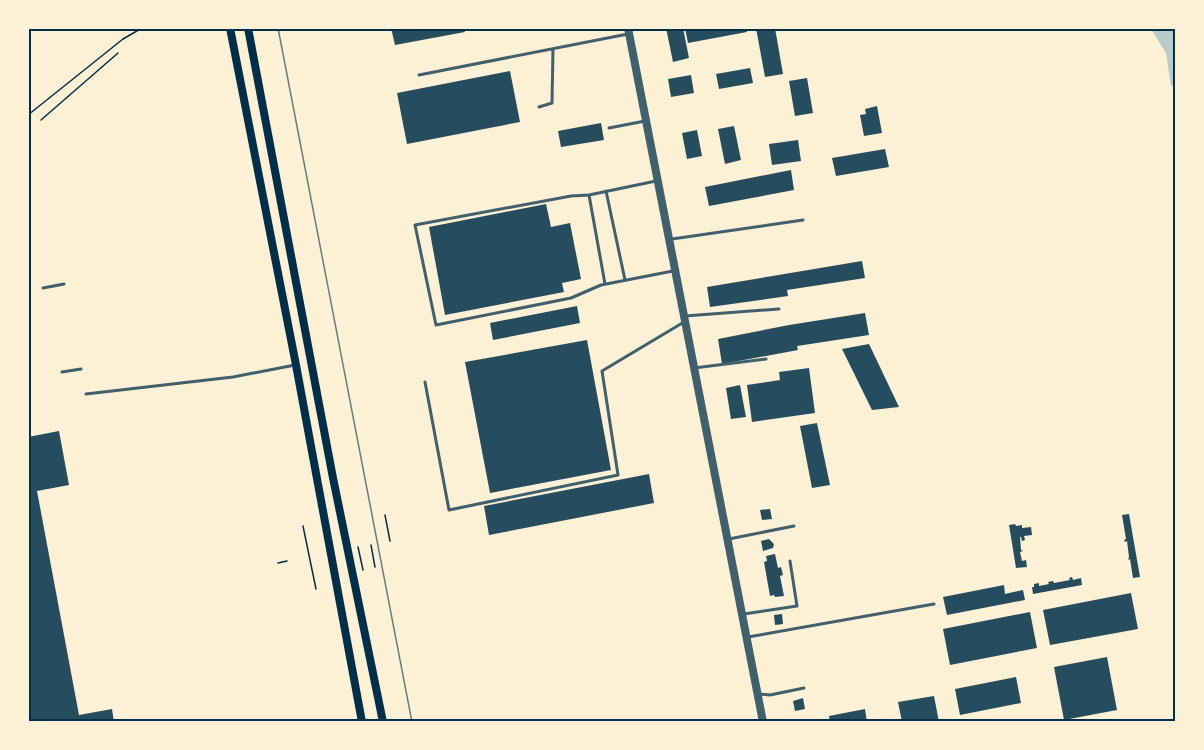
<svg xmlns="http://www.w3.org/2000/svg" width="1204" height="750" viewBox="0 0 1204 750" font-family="'Golos Text',sans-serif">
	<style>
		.green { fill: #b9caca }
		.building { fill: #264d5e }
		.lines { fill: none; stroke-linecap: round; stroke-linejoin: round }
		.path { stroke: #003049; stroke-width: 1.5 }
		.service { stroke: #3f606c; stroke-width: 3 }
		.tertiary { stroke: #3f606c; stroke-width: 8 }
		.secondary { stroke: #003049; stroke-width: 8 }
		.tram { stroke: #657d81; stroke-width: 1.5 }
		.neatline { fill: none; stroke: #003049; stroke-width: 2 }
	</style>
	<rect width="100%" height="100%" fill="#fdf0d5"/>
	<path class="green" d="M 1151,29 L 1175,29 L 1175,86 L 1171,86 L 1166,53 Z"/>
	<path class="building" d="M 391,28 L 464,28 L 465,32 L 395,45 Z
		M 666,28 L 683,28 L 689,58 L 673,62 Z
		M 685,28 L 746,28 L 747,32 L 688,43 Z
		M 756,28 L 775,28 L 783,74 L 765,77 Z
		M 750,68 L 753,83 L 719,89 L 716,74 Z
		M 510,71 L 520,122 L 407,144 L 397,93 Z
		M 691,75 L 694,93 L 671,97 L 668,79 Z
		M 807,78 L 813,113 L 795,116 L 789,81 Z
		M 877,106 L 882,133 L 864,136 L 860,115 L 866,114 L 865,109 Z
		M 601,123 L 604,140 L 561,147 L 558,131 Z
		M 734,126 L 741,160 L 725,164 L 718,129 Z
		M 697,130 L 702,156 L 687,159 L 682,133 Z
		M 798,140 L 801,161 L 772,165 L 769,144 Z
		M 885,149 L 889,167 L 836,176 L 832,158 Z
		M 791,170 L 794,190 L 709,206 L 705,187 Z
		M 546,204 L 551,227 L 570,223 L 581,279 L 562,283 L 564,292 L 445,315 L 429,227 Z
		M 862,261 L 865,278 L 787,290 L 788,296 L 710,307 L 707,287 Z
		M 577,306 L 580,323 L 493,340 L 490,323 Z
		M 865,313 L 869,335 L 797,346 L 798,350 L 722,364 L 718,339 L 789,325 Z
		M 587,340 L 611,470 L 490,493 L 465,362 Z
		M 869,344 L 899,407 L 872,410 L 842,349 Z
		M 809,368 L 815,413 L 752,422 L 747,385 L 780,380 L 779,372 Z
		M 740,385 L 746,417 L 731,419 L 726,388 Z
		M 817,423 L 830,485 L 812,488 L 800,426 Z
		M 59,431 L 69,485 L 37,491 L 79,715 L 112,709 L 114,722 L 28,722 L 28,437 Z
		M 649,474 L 654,503 L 489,535 L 484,506 Z
		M 770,509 L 772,519 L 762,520 L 760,510 Z
		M 1129,514 L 1140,577 L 1133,578 L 1130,559 L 1128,560 L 1129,557 L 1127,541 L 1125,542 L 1124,540 L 1126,539 L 1122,515 Z
		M 1015,524 L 1016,526 L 1022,525 L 1022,528 L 1031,527 L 1032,535 L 1024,536 L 1025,540 L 1022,541 L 1021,537 L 1020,537 L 1021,550 L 1023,551 L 1020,552 L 1022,561 L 1026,560 L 1027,567 L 1016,568 L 1009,525 Z
		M 769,539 L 774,544 L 773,548 L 763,551 L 761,541 Z
		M 775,554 L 778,568 L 781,567 L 783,575 L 780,576 L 784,596 L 775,597 L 774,595 L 770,596 L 764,562 L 767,561 L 766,556 Z
		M 1072,577 L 1073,580 L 1081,578 L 1082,585 L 1033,594 L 1032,587 L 1034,587 L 1034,584 L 1039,583 L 1039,586 L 1049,584 L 1048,582 L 1053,581 L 1054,583 L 1070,580 L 1069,578 Z
		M 1004,585 L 1005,594 L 1023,590 L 1025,600 L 947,615 L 943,597 Z
		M 1131,593 L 1138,629 L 1050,645 L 1043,610 Z
		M 1030,612 L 1037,648 L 950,665 L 943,629 Z
		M 782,614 L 783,624 L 775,625 L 774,615 Z
		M 1107,657 L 1117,710 L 1064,720 L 1054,667 Z
		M 1016,677 L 1021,703 L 960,715 L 955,689 Z
		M 934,696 L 939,722 L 902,722 L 898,702 Z
		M 803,698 L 805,709 L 795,711 L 793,701 Z
		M 865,709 L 867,722 L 830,722 L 829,716 Z"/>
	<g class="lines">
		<path class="path" d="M 28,115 L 123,39 L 142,28
			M 41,120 L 118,53
			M 385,515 L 390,541
			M 303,526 L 316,589
			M 371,545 L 375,567
			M 358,547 L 363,570
			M 278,563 L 287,561"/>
		<path class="service" d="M 419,75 L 628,34
			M 539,107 L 552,103 L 553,49
			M 609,128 L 645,121
			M 656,181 L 589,195 L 571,196 L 415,225 L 436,325 L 571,298 L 601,285 L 673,271
			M 606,191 L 625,280
			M 589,195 L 605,284
			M 672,239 L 803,220
			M 43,288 L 64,284
			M 685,316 L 779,309
			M 694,368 L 766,359
			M 62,372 L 81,369
			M 425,382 L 449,510 L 618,475 L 602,371 L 684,322
			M 86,394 L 233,377 L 295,365
			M 729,539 L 794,526
			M 744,614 L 797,606 L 790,561
			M 748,637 L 934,604
			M 758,694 L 770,695 L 804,688"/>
		<path class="tertiary" d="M 628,28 L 763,722"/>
		<path class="secondary" d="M 230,28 L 296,365 L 362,722
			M 248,28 L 333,478 L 383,722"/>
		<path class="tram" d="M 278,28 L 412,722"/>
	</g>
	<rect width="1204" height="750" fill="none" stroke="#fdf0d5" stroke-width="60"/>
	<rect x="30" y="30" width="1144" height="690" class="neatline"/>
</svg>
